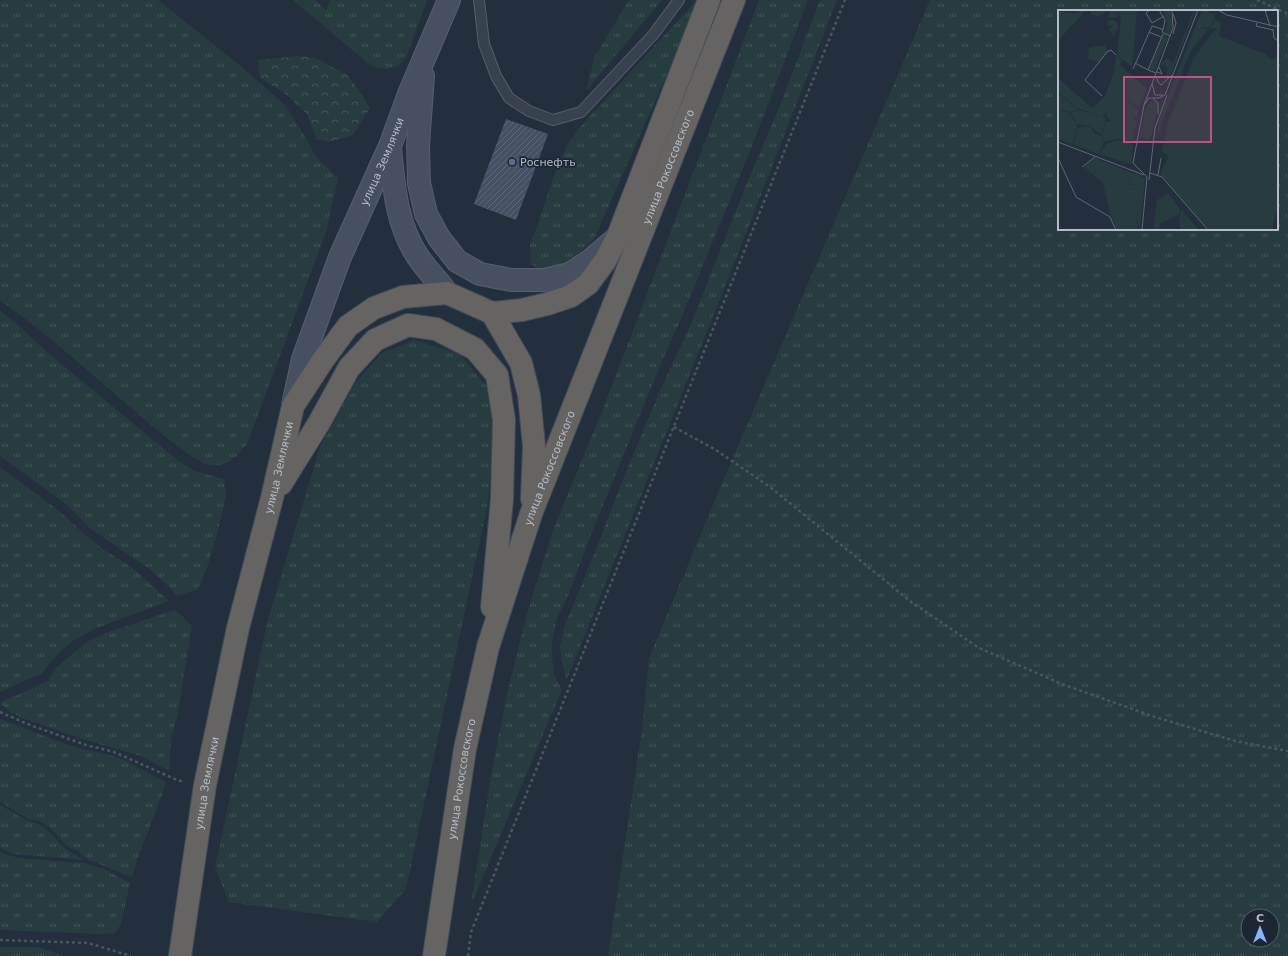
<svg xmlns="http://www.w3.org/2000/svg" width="1288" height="956" viewBox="0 0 1288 956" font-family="'DejaVu Sans',sans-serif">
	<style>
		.grass { fill: url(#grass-tufts); fill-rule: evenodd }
		.forest { fill: url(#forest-crowns) }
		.building { fill: url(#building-hatch) }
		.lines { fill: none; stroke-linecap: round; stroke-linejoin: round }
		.service-casing { stroke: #565f6c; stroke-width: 12 }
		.secondary-casing { stroke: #565f6c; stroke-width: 24 }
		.trunk-casing { stroke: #434c59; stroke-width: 24 }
		.path { stroke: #44595c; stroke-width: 2.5; stroke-dasharray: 3 3; stroke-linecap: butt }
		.service { stroke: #38414e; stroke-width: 10 }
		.secondary { stroke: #465061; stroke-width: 22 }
		.trunk { stroke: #656462; stroke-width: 22 }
		.service-dot { fill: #5c6f8a; stroke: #1d2633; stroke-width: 1.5 }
		.labels { text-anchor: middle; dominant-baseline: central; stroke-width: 3.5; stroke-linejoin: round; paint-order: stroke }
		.street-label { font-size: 11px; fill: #b4bcc9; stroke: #1d2633 }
		.poi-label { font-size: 11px; fill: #b4bcc9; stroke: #1d2633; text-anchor: start }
		.inset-road { fill: none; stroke: #5e6776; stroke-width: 1 }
		.view { fill: #bd5182; fill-opacity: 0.15; stroke: #bd5182; stroke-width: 2 }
		.inset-edge { fill: none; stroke: #b4bcc9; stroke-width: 2 }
	</style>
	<defs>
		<pattern id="grass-tufts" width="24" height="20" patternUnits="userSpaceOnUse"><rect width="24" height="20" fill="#263c3f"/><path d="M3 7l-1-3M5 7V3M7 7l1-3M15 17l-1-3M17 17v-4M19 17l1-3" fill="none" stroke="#435659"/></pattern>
		<pattern id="forest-crowns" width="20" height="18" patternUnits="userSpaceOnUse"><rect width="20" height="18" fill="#263c3f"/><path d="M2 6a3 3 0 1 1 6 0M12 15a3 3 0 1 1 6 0" fill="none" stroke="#435659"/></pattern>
		<pattern id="building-hatch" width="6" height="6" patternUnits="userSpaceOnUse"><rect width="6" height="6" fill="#455162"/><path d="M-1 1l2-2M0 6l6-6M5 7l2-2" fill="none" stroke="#5d6877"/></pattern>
	</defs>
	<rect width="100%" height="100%" fill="#242f3e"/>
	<path class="grass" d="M 0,0 L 158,0 L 242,67 L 286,106 L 306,138 L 316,157 L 338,178 L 326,232 L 247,444 C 236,457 229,467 210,465 C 199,464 174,443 164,435 C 109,391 58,341 0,300 Z
		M 293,0 L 315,0 L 326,10 L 330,0 L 427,0 L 406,58 L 398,66 L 388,69 L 378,68 L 370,65 Z
		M 629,0 L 662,0 L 586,91 L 595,56 Z
		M 697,0 L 700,0 L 594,239 L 565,266 L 540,270 L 531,264 L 530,244 L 536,230 L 553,178 L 568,144 L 578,129 Z
		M 759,0 L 808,0 L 752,146 L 681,319 L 662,361 L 590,537 L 569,593 L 556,621 L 552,643 L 552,657 L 554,675 L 562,690 L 471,905 L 489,787 L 507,693 L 526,617 L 553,530 L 603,409 Z
		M 820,0 L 837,0 L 730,274 L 567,679 L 562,663 L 560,646 L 565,625 L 591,562 L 626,472 L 659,393 L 691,324 L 749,178 L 779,108 Z
		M 930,0 L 1288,0 L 1288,956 L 608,956 L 643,722 L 649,658 L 726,474 ZM 1059,11 L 1277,11 L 1277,229 L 1059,229 ZM 1248,916 L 1272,916 L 1272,940 L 1248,940 Z
		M 0,311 L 17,324 L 48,353 L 180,462 L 195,471 L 224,479 L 226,495 L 218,530 L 207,568 L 198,589 L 177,596 L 169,587 L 147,567 L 91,529 L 66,504 L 0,456 Z
		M 414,340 L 459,354 L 488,388 L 494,424 L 488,502 L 406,889 L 377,922 L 229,902 L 215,868 L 267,623 L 320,447 L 356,382 L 382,353 Z
		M 0,467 L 58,510 L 84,534 L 104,550 L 130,566 L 169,601 L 94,629 L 71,642 L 55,657 L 42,673 L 0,692 Z
		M 174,610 L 180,614 L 192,626 L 177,717 L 171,739 L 169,771 L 141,756 L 85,740 L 25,719 L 10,712 L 0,703 L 0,702 L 20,694 L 49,680 L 56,668 L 87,642 L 103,634 Z
		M 0,719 C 24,727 47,738 72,746 C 88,751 106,753 122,759 C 137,766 151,775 166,782 C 156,815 141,845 132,877 L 89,860 L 78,851 L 67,846 L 50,828 L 40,821 L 29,819 L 18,813 L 0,801 Z
		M 0,805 L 26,820 L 39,824 L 51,833 L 64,848 L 84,860 L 14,854 L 0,848 Z
		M 0,852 L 18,858 L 84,863 L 104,869 L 130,883 L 121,924 L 115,933 L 102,934 L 0,930 Z
		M 0,947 L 38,947 L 64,956 L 0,956 Z"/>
	<path class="forest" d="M 298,56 L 316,58 L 347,75 L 359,90 L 370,108 L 353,135 L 329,142 L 317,139 L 307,114 L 286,94 L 260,78 L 258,60 Z"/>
	<path class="building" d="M 506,119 L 548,134 L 516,220 L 474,204 Z"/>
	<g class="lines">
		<defs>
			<path id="service" d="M 479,0 L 484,44 L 496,76 L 509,98 L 529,111 L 553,120 L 581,112 L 653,35 L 679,0"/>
			<g id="secondary">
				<path d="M 423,76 L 418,145 L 419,183 L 426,214 L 439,238 L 457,261 L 480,274 L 511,280 L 545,280 L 570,274 L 591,260 L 618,237"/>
				<path d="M 390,148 C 394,186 396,224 418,257 C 427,270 438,281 447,293"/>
				<path id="s1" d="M 293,405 L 303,359 L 340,257 L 390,146 L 409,94 L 449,0"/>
			</g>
			<g id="trunk">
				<path d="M 492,313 L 521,363 L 529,395 L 534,446 L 532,499"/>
				<path d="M 281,484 L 319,423 L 349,368 L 375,340 L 408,325 L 436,329 L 475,349 L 497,375 L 504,420 L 502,499 L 492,607"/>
				<path id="s2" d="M 180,956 L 205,785 L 238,628 L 272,498 L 293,406 L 323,360 L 348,326 L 374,308 L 403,297 L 447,293 L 492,313 L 522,310 L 547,304 L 571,296 L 588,284 L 605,261 L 618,236 L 709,0"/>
				<path id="s3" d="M 434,956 L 465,749 L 488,647 L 531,514 L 734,0"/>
			</g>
		</defs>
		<use href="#service" class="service-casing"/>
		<use href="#secondary" class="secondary-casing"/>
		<use href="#trunk" class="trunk-casing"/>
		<path class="path" d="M 1257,0 L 1288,14
			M 674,427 L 716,450 L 770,487 L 910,601 L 979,648 L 1062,684 L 1152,716 L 1235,741 L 1288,751
			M 0,712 L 30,725 L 86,745 L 114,752 L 177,780 L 184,782
			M 0,940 L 88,943 L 131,956
			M 468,956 L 471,932 L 845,0"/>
		<use href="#service" class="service"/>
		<use href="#secondary" class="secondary"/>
		<use href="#trunk" class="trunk"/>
	</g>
	<circle class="service-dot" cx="512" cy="162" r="4"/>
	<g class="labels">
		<g class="street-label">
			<text stroke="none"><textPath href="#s1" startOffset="260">улица Землячки</textPath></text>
			<text stroke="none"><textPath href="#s3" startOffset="827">улица Рокоссовского</textPath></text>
			<text stroke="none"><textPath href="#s2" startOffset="499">улица Землячки</textPath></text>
			<text stroke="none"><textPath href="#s3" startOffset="503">улица Рокоссовского</textPath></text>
			<text stroke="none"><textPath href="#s3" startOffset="179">улица Рокоссовского</textPath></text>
			<text stroke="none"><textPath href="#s2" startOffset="175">улица Землячки</textPath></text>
		</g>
		<g class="poi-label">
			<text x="520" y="162">Роснефть</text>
		</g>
	</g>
	<g transform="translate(1058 10)">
		<rect width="220" height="220" fill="#242f3e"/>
		<path d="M 23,0 L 28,0 L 0,31 L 0,1 L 17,3 ZM 60,0 L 79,0 L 74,57 L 59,45 L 63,10 ZM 105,0 L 112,0 L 115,15 L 111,25 L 106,23 L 109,14 ZM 144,0 L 149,0 L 157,6 L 156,10 L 151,18 L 145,17 L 138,22 L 105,106 L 138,22 L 145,18 L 150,19 L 132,42 L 98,128 L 103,103 ZM 135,2 L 137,2 L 113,64 L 106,71 L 110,59 L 106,54 L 103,56 L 104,52 L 109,48 L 115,53 ZM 157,9 L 163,13 L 161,26 L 207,44 L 214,50 L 220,46 L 220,197 L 214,220 L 151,220 L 102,164 L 111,146 L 104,142 L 110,112 L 136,48 L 155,22 L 159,20 L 158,18 L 152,19 ZM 105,25 L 110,28 L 96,61 L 91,59 ZM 44,35 L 44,37 L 47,35 L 49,42 L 40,52 L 30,48 L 31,40 L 29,38 ZM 58,46 L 64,50 L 62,55 L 89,79 L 81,98 L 63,86 L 81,100 L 79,107 L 72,103 L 77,108 L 74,110 L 79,109 L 77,119 L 73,118 L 77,120 L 74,130 L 59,129 L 46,132 L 44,126 L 47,112 L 53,111 L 49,107 L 49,102 L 44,107 L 19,98 L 0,82 L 0,68 L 34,98 L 47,86 L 55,65 ZM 0,83 L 18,98 L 20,99 L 12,102 L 0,99 ZM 94,90 L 99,93 L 99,101 L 93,127 L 91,129 L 81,128 L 88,97 ZM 0,100 L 12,103 L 19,115 L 15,134 L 0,130 ZM 21,100 L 48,108 L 43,125 L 33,116 L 19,114 L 13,102 ZM 26,116 L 33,117 L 35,122 L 43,126 L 46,133 L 40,144 L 16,135 L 19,118 ZM 59,130 L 69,131 L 75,135 L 73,154 L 41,144 L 48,134 ZM 37,148 L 87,168 L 82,220 L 77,203 L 81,200 L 79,178 L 72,184 L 66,180 L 69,189 L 63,188 L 62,206 L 58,212 L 64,220 L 59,220 L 52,203 L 45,173 L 26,157 ZM 75,164 L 84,165 L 79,175 L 72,175 L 71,168 ZM 110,183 L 122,199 L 121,204 L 103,213 L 101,220 L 95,220 L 99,190 ZM 124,199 L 125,202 L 141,220 L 122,220 L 121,207 Z" fill="#263c3f" fill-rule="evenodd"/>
		<path d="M 31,0 L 59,0 L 60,7 L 49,8 L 52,3 L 50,1 L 41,6 L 34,5 ZM 56,10 L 60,14 L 60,20 L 56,22 L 58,28 L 51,20 L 55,15 L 50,16 L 49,11 ZM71 169a6 6 0 1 1 12 0a6 6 0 1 1-12 0ZM 69,177 L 72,184 L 73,179 L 82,177 L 81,200 L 77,203 L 80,220 L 64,220 L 58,212 L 62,205 L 60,196 L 63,197 L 59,193 L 62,192 L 60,189 L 65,182 L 69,188 L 66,180 Z" fill="#263c3f"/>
		<path class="inset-road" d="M 92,0 L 88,3 L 94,13 L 106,6M 101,0 L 107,10 L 105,20M 160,0 L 169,5 L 220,17M 207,0 L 212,16M 199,13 L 198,16 L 215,20M 215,19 L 216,28 L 220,31M 91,22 L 103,27M 115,24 L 118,13 L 115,4M 77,53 L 90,60M 75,59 L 94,16 L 104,19 L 105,23 L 112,26M 99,62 L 104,64 L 101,57M 98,63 L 90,60 L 105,24M 98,66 L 100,72 L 103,75 L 114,65M 94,74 L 97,85 L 105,85M 44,86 L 27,70 L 49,42 L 53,40 L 58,45M 95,89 L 100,93 L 100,104M 86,95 L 115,18 L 114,0M 0,132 L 86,165M 0,148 L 18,187 L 52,207 L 58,220M 24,157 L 37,147M 92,163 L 104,167 L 150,220M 100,165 L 103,148M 91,170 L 97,118 L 109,85M 84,220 L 89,167 L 75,153 L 86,95 L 91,88 L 101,88 L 107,85 L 140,0"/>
		<path class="view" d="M 66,67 L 153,67 L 153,132 L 66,132 Z"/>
		<rect width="220" height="220" class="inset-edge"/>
	</g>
	<g transform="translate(1260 928)"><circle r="19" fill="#1d2633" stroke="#59626f"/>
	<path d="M0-3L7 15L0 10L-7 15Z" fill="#8ab4f8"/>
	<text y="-6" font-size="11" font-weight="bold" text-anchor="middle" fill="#b4bcc9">С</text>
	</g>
</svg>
